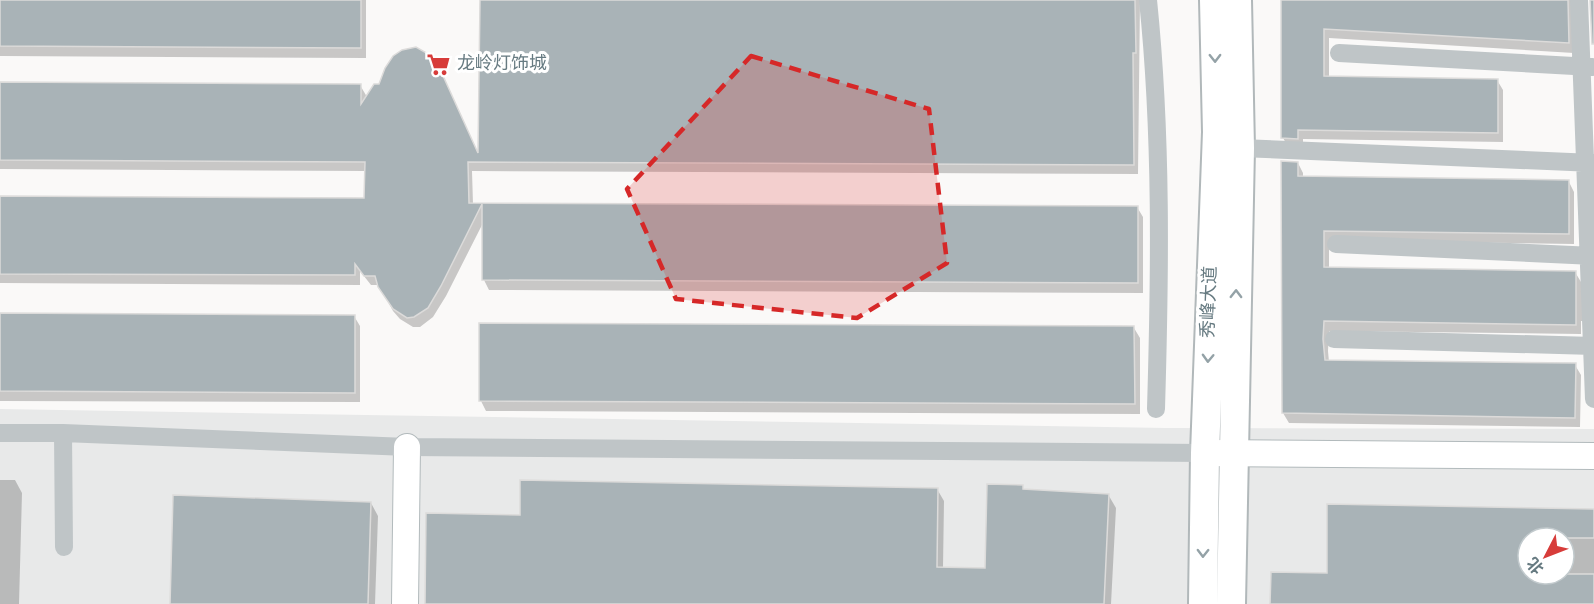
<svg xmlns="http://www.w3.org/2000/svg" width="1594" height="604" viewBox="0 0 1594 604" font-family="Overpass,'Noto Sans SC',sans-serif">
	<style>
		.built { fill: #e8e9e9; fill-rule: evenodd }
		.shadow { fill: #0003; fill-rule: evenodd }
		.building { fill: #a9b3b7; stroke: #dcdbda; stroke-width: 1.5 }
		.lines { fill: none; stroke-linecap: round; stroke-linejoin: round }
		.secondary-casing { stroke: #b2babc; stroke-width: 28 }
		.primary-casing { stroke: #b1b8ba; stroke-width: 32 }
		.street { stroke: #bfc5c7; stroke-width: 18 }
		.secondary { stroke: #fff; stroke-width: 26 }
		.primary { stroke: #fff; stroke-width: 28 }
		.oneway { stroke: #94a2a7 }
		.marked { fill: #d62828; fill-opacity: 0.2; stroke: #d62828; stroke-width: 4.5; stroke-dasharray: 12 8; stroke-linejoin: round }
		.labels { text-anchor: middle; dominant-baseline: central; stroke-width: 6; stroke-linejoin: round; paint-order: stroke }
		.poi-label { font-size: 18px; fill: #667a81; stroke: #fff; text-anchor: start }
		.street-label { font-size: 18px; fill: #667a81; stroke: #fff }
	</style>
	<rect width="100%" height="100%" fill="#faf9f8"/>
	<path class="built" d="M 0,409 L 1166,428 L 1594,429 L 1594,604 L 0,604 ZM 1528,538 L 1564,538 L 1564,574 L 1528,574 Z"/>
	<path class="shadow" d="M 0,0 L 366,0 L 366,58 L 0,56 Z
		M 481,0 L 1140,0 L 1138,174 L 472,171 L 473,204 L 1137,207 L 1143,217 L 1143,293 L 489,290 L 484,280 L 484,221 L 446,296 L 433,317 L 420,327 L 413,327 L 400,319 L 393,311 L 379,285 L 371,285 L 360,271 L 360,285 L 0,283 L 0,197 L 365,199 L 366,171 L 0,169 L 0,83 L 360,85 L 367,97 L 479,157 Z
		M 1282,0 L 1576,0 L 1574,53 L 1329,38 L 1329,78 L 1497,80 L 1503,90 L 1503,142 L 1303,139 L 1303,149 L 1289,148 L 1283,138 Z
		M 1298,163 L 1303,173 L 1303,178 L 1569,182 L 1574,192 L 1574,244 L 1329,240 L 1329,269 L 1575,272 L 1581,282 L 1584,321 L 1581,321 L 1581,334 L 1329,331 L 1328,351 L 1329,362 L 1575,365 L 1581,375 L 1580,427 L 1289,423 L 1283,413 Z
		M 0,315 L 354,316 L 360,326 L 360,402 L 0,401 Z
		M 1134,328 L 1140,338 L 1140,414 L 486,411 L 481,401 Z
		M 0,480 L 15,480 L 22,493 L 19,604 L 0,604 Z
		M 1022,487 L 1024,491 L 1109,496 L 1116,508 L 1111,604 L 427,604 L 521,517 L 937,489 L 944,501 L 943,568 L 987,569 Z
		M 371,503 L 378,516 L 375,604 L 171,604 Z
		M 1594,511 L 1594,604 L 1272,604 ZM 1528,538 L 1564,538 L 1564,574 L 1528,574 Z"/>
	<path class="building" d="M 0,0 L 361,0 L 361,48 L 0,46 Z
		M 480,0 L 1135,0 L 1136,53 L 1133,53 L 1134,165 L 468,162 L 469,203 L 1138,206 L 1138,283 L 482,280 L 482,204 L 441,286 L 428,308 L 414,317 L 407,318 L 393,309 L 378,287 L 375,276 L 364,276 L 355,264 L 355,275 L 0,274 L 0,196 L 364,198 L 365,162 L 0,160 L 0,82 L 361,84 L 361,104 L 374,84 L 379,84 L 385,68 L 393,56 L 402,50 L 416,47 L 430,55 L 439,67 L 478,153 Z
		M 1281,0 L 1568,0 L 1569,43 L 1324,29 L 1324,76 L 1498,79 L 1498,133 L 1298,130 L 1298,139 L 1281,138 Z
		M 1590,0 L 1594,0 L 1594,44 L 1592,44 Z
		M 1281,161 L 1298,162 L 1298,176 L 1569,180 L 1569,234 L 1324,231 L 1324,267 L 1576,271 L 1576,325 L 1324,321 L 1323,339 L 1325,360 L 1576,363 L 1575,418 L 1282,413 Z
		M 0,313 L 355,315 L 355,393 L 0,391 Z
		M 479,323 L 1134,326 L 1135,404 L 479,401 Z
		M 520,480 L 938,488 L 937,567 L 985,568 L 987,484 L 1023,485 L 1023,489 L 1109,494 L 1104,604 L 425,604 L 426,513 L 520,515 Z
		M 173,495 L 371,502 L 368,604 L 170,604 Z
		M 1327,504 L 1594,509 L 1594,538 L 1528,538 L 1528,574 L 1594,574 L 1594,604 L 1270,604 L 1271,572 L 1327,573 Z"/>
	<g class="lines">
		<defs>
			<path id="secondary" d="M 1205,453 L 1594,456
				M 405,604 L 407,447"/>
			<path id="primary" d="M 1203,604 L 1205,453 L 1217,132 L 1214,0
				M 1231,604 L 1240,148 L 1237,0"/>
		</defs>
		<use href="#secondary" class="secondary-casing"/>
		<use href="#primary" class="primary-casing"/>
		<path class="street" d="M 1148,0 C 1162,136 1160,273 1156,409
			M 1579,0 L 1594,399
			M 1339,53 L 1592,67
			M 1240,148 L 1594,163
			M 1336,244 L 1594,256
			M 1334,339 L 1594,346
			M 0,433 L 63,433 L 407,447 L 1205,453
			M 63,433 L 64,547"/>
		<use href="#secondary" class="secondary"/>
		<use href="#primary" class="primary"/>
	</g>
	<defs><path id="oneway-chevron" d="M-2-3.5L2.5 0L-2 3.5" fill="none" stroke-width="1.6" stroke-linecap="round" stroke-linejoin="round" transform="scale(1.5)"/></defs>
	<g class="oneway">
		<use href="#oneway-chevron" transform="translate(1215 58) rotate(89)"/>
		<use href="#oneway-chevron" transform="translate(1236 294) rotate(-89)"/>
		<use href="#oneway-chevron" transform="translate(1208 358) rotate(92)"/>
		<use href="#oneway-chevron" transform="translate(1203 553) rotate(91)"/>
	</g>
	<path class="marked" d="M 751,56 L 929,109 L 947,263 L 857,318 L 676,299 L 627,189 Z"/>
	<defs>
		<symbol id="supermarket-bare" viewBox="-9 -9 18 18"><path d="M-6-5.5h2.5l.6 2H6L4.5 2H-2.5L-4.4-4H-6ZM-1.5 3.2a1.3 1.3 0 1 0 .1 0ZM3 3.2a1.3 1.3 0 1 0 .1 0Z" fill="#d73c3a" stroke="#fff" stroke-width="2.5" paint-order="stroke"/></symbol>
	</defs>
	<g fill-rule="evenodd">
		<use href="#supermarket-bare" x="422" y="48" width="33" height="33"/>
	</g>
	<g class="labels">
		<g class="poi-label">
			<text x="457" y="64">龙岭灯饰城</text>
		</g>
		<g class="street-label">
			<text transform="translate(1210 302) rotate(-88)">秀峰大道</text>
		</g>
	</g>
	<g transform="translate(1546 556) rotate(228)"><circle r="28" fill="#ffffff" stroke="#c2cacd" stroke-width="1.5"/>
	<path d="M0-4.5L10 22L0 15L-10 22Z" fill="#d73c3a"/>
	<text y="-9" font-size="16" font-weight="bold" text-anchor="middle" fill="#667a81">北</text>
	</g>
</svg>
